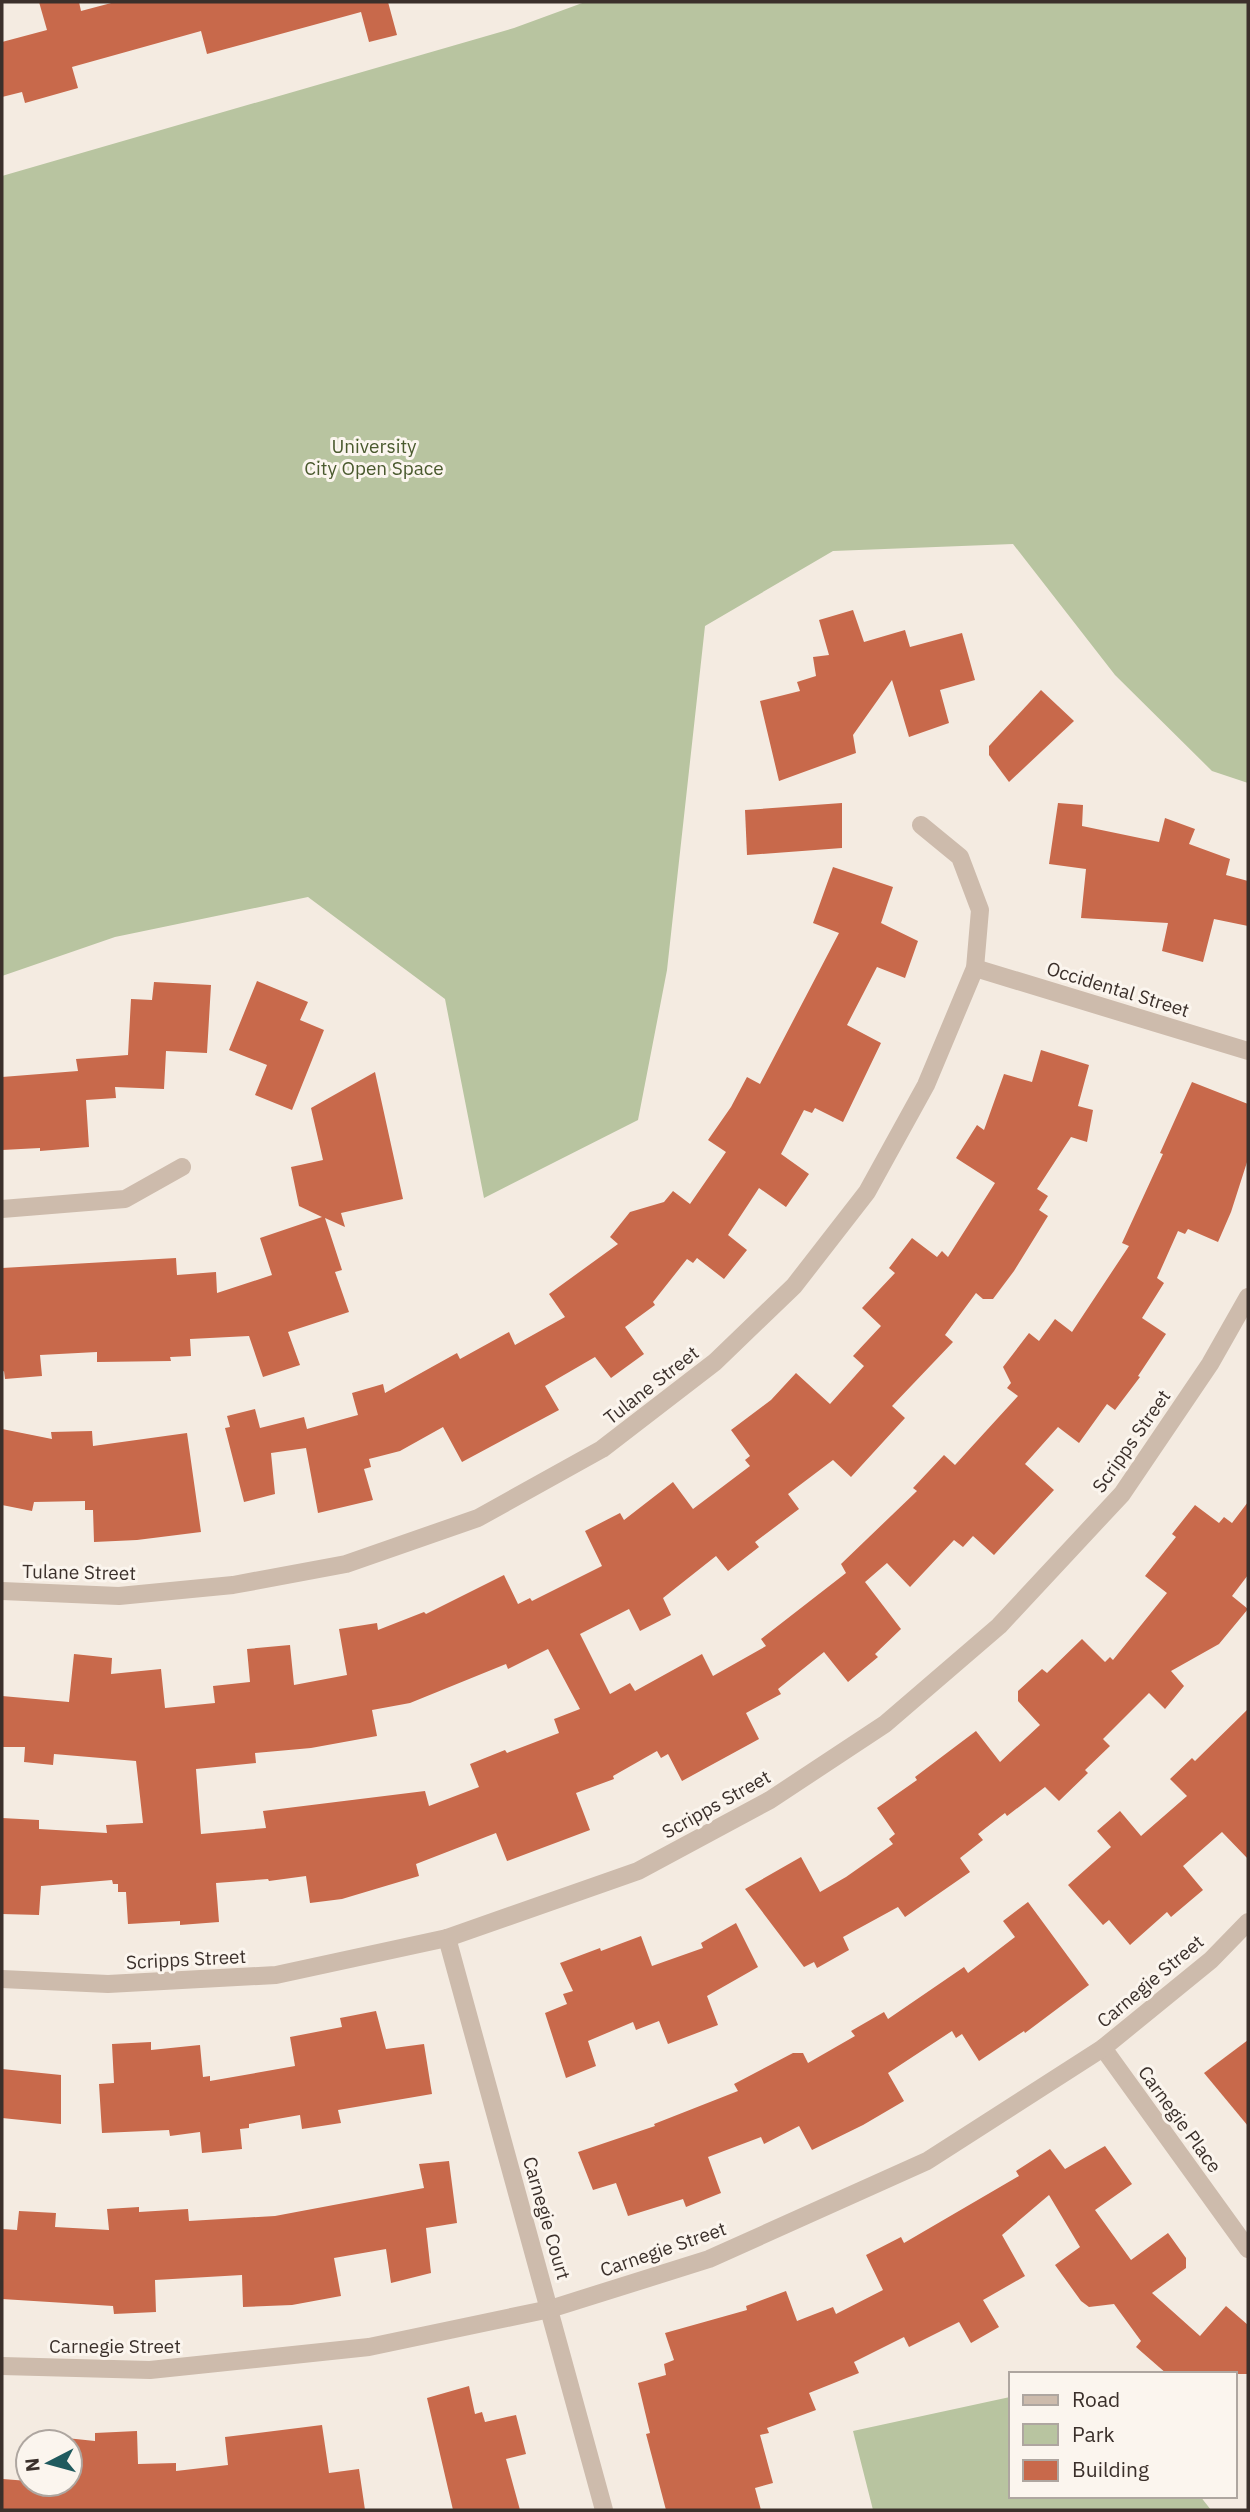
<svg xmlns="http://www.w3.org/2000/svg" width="1250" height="2512" viewBox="0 0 1250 2512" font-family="'IBM Plex Sans',sans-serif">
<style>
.green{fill:#b8c4a0}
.building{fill:#c8694b;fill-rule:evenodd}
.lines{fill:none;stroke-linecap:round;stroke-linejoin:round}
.street{stroke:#cdbbac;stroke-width:18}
.labels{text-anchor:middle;stroke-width:6;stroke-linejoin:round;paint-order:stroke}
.park-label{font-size:19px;fill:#4a5a2e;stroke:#fbf5ee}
.street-label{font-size:19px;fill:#3b302b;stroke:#fbf5ee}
</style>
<rect width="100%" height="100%" fill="#f4ebe1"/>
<!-- green -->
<g class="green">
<path d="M 585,2 L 1248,2 L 1248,783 L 1212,771 L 1115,675 L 1013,544 L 833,551 L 705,626 L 667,970 L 638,1120 L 484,1198 L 445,999 L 308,897 L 115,937 L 2,976 L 2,176 L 514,28 Z"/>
<path d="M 1010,2397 L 1010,2496 L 1200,2496 L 1211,2510 L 873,2510 L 853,2431 Z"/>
</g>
<!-- building -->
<g class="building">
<path d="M 39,2 L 79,2 L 81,11 L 115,2 L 388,2 L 397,35 L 369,42 L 361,12 L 207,54 L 201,31 L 72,67 L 78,88 L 25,103 L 22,92 L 2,97 L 2,42 L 47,30 Z"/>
<path d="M 853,610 L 864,642 L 905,630 L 910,647 L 962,633 L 975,680 L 940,690 L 949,723 L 909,737 L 892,680 L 853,735 L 856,753 L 779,781 L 760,701 L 800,691 L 797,682 L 816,676 L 813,657 L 829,655 L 819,620 Z"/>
<path d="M 1041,690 L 1074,721 L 1009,782 L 989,755 L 989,746 Z"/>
<path d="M 842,803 L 842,848 L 747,855 L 745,810 Z"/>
<path d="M 1058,803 L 1083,805 L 1082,826 L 1159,842 L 1165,818 L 1195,829 L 1189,844 L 1230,859 L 1226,875 L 1248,881 L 1248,926 L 1214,919 L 1203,962 L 1162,951 L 1168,923 L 1081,918 L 1086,869 L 1049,864 Z"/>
<path d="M 833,867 L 893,887 L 881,923 L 918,941 L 905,978 L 877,967 L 847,1025 L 881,1043 L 843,1122 L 815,1108 L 812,1113 L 804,1110 L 781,1154 L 809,1174 L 786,1207 L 759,1188 L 728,1235 L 747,1250 L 724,1279 L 697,1258 L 693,1263 L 687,1259 L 653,1302 L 655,1305 L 625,1327 L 644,1354 L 611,1378 L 595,1357 L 545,1386 L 559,1410 L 462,1462 L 443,1427 L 400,1451 L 369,1459 L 371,1467 L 364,1469 L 373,1500 L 318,1513 L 306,1448 L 271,1453 L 275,1494 L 244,1502 L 225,1428 L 230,1427 L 227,1416 L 255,1409 L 260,1428 L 304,1417 L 307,1429 L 358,1415 L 352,1393 L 383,1384 L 385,1393 L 457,1353 L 460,1359 L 509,1332 L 515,1345 L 565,1317 L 549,1294 L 618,1244 L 610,1237 L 630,1212 L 664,1202 L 673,1191 L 690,1204 L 726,1152 L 708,1140 L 731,1107 L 747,1077 L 760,1084 L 839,933 L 813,923 Z"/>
<path d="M 257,981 L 308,1002 L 300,1020 L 324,1030 L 292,1110 L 255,1095 L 267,1065 L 229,1050 Z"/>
<path d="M 154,982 L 211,985 L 207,1053 L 166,1051 L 164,1089 L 115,1087 L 116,1098 L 86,1100 L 89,1147 L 40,1151 L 40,1148 L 2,1150 L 2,1077 L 78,1071 L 76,1059 L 128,1055 L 131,999 L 152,1000 Z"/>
<path d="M 1041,1050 L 1089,1065 L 1078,1106 L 1093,1110 L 1087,1142 L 1071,1137 L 1037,1189 L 1048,1196 L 1039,1210 L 1048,1216 L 1014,1271 L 993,1299 L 983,1299 L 976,1293 L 945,1335 L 953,1342 L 892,1406 L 905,1418 L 851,1477 L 833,1460 L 788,1494 L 799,1509 L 755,1542 L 759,1547 L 728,1571 L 716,1556 L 663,1598 L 671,1615 L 640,1631 L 629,1609 L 580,1634 L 610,1694 L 630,1683 L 635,1691 L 702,1654 L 713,1676 L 766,1646 L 761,1639 L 846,1573 L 841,1564 L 917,1491 L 913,1488 L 944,1455 L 955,1465 L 1018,1396 L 1007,1388 L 1011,1383 L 1003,1367 L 1029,1333 L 1039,1341 L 1055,1319 L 1072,1332 L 1129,1246 L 1122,1243 L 1163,1154 L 1160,1153 L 1192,1082 L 1248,1104 L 1248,1159 L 1231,1212 L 1218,1242 L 1188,1229 L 1185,1234 L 1178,1231 L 1157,1278 L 1164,1283 L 1142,1318 L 1166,1334 L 1138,1376 L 1140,1377 L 1115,1410 L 1107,1404 L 1079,1443 L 1058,1427 L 1025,1464 L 1054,1490 L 994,1555 L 973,1536 L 963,1547 L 954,1540 L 910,1587 L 887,1563 L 865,1582 L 901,1629 L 875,1654 L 878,1657 L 848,1682 L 824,1652 L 778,1689 L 781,1694 L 746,1713 L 759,1739 L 682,1781 L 668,1754 L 661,1758 L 657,1751 L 613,1776 L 614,1779 L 576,1793 L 590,1830 L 507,1861 L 496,1833 L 416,1864 L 419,1876 L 342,1899 L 310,1903 L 306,1876 L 269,1881 L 268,1879 L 216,1883 L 219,1922 L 180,1925 L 180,1921 L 128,1924 L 126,1892 L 118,1892 L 118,1884 L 113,1884 L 112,1880 L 41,1886 L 39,1915 L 2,1914 L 2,1818 L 39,1820 L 39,1829 L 107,1833 L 106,1825 L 143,1823 L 136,1761 L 54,1754 L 53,1765 L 24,1762 L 25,1747 L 2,1747 L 2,1696 L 69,1702 L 74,1654 L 112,1658 L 111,1674 L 161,1669 L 165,1708 L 215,1703 L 213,1686 L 250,1682 L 247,1649 L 290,1645 L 294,1685 L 347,1675 L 339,1629 L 377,1623 L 378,1630 L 424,1612 L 426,1614 L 504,1575 L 518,1604 L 530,1598 L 532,1601 L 602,1566 L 585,1531 L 620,1513 L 624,1520 L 673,1482 L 693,1509 L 750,1466 L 745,1460 L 750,1456 L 731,1430 L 771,1400 L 796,1373 L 830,1404 L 864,1366 L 853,1356 L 881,1326 L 862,1308 L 895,1273 L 889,1268 L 912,1238 L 937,1257 L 942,1251 L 948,1257 L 995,1183 L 956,1158 L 977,1125 L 984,1130 L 1004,1074 L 1032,1082 ZM 548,1649 L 580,1709 L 554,1719 L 559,1733 L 507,1753 L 505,1750 L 470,1764 L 479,1787 L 429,1806 L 425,1791 L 263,1811 L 266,1828 L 201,1834 L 196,1769 L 256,1763 L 255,1753 L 311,1748 L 377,1736 L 372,1710 L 410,1703 L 506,1664 L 508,1669 Z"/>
<path d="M 375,1072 L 403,1199 L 341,1213 L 345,1227 L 325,1218 L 342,1270 L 335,1272 L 349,1312 L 288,1332 L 300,1365 L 263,1377 L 249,1336 L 190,1339 L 191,1356 L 170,1357 L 171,1361 L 97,1362 L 97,1352 L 40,1355 L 42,1376 L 5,1379 L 4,1371 L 2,1372 L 2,1268 L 176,1258 L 177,1275 L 216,1272 L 217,1293 L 272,1275 L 260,1238 L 322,1217 L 299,1206 L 291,1167 L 323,1160 L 311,1108 Z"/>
<path d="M 2,1429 L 52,1439 L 51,1432 L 92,1431 L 93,1446 L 187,1433 L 201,1532 L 137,1540 L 94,1542 L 93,1510 L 85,1510 L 85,1501 L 34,1502 L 32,1511 L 2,1505 Z"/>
<path d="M 1248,1502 L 1248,1575 L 1232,1596 L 1248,1609 L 1219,1644 L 1171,1671 L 1184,1686 L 1165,1709 L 1149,1693 L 1103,1739 L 1110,1746 L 1085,1770 L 1088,1773 L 1059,1801 L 1045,1787 L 1007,1816 L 1005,1813 L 978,1834 L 983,1840 L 960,1858 L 970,1872 L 905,1917 L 898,1907 L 843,1937 L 849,1950 L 817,1968 L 814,1962 L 804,1967 L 745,1889 L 801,1857 L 820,1892 L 846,1877 L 893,1844 L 889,1839 L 895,1834 L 877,1808 L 917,1780 L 915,1777 L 976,1731 L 1000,1762 L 1040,1725 L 1018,1701 L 1018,1691 L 1042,1669 L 1047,1673 L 1082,1639 L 1105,1662 L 1110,1657 L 1113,1660 L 1167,1593 L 1145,1576 L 1176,1537 L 1172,1534 L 1195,1505 L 1219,1523 L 1224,1517 L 1232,1523 Z"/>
<path d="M 1248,1709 L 1248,1859 L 1222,1832 L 1183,1866 L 1203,1890 L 1171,1917 L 1167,1912 L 1130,1945 L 1109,1920 L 1103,1925 L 1068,1885 L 1111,1847 L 1097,1831 L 1120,1811 L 1141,1836 L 1187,1796 L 1170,1779 L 1192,1758 L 1195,1761 Z"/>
<path d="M 1028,1902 L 1089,1985 L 1025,2033 L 1024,2031 L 979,2061 L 962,2034 L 956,2038 L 952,2031 L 888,2073 L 904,2101 L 863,2125 L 812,2150 L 799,2126 L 764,2144 L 761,2137 L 708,2157 L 721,2193 L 686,2207 L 683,2199 L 628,2216 L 616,2183 L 593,2190 L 578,2152 L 655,2126 L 654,2124 L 738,2091 L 734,2084 L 793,2053 L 803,2053 L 808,2063 L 855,2036 L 851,2031 L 884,2012 L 888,2019 L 964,1967 L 968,1973 L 1015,1937 L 1003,1921 Z"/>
<path d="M 736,1923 L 758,1967 L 707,1996 L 718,2025 L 668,2044 L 659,2021 L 636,2030 L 633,2022 L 588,2041 L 596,2066 L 566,2078 L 545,2013 L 567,2004 L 563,1994 L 573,1991 L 560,1963 L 600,1948 L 601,1951 L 641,1936 L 652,1966 L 703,1948 L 701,1943 Z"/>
<path d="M 376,2011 L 386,2049 L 424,2044 L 432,2094 L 338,2110 L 341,2123 L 302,2129 L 300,2115 L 249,2124 L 249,2128 L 240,2129 L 242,2149 L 202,2153 L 200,2132 L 170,2136 L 169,2130 L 102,2133 L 99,2084 L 114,2083 L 112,2044 L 151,2042 L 151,2050 L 200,2045 L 203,2077 L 210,2076 L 210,2081 L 295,2066 L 290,2037 L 342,2027 L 340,2018 Z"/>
<path d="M 1248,2040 L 1248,2126 L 1204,2073 Z"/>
<path d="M 2,2069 L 61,2075 L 61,2124 L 2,2118 Z"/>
<path d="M 1105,2146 L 1132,2184 L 1095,2210 L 1131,2260 L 1168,2233 L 1186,2258 L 1186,2268 L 1152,2293 L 1200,2336 L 1226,2306 L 1248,2325 L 1248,2374 L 1167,2374 L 1136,2347 L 1141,2341 L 1114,2304 L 1089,2307 L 1081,2301 L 1055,2265 L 1080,2247 L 1049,2195 L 1002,2235 L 1025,2276 L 983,2300 L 999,2327 L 971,2343 L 959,2322 L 909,2347 L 904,2337 L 854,2362 L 859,2373 L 809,2393 L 816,2410 L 767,2428 L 769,2433 L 760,2435 L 773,2483 L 755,2488 L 761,2510 L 666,2510 L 646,2434 L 650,2433 L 638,2383 L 666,2375 L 664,2364 L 674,2360 L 665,2333 L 747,2310 L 746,2306 L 786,2291 L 797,2321 L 833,2307 L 836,2314 L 883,2290 L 866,2255 L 901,2237 L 904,2243 L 1019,2176 L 1016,2171 L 1050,2149 L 1065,2169 Z"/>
<path d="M 449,2161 L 457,2223 L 426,2228 L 431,2273 L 391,2283 L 386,2249 L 334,2258 L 341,2296 L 292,2305 L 243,2307 L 242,2275 L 155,2280 L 156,2312 L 114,2314 L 113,2306 L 2,2299 L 2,2229 L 17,2230 L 19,2211 L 56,2213 L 55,2227 L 109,2230 L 107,2209 L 139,2207 L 139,2212 L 188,2209 L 189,2221 L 275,2216 L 424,2188 L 419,2164 Z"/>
<path d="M 469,2386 L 475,2414 L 482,2412 L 485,2422 L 516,2415 L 526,2454 L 506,2459 L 520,2510 L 453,2510 L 427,2398 Z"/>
<path d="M 322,2425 L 329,2473 L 359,2469 L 365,2510 L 2,2510 L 3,2479 L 28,2481 L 28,2484 L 70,2484 L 70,2442 L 46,2442 L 47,2436 L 95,2441 L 95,2433 L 137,2431 L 138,2464 L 176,2463 L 176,2471 L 228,2465 L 225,2437 Z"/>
</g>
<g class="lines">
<!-- street -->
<g class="street">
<path d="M 975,968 L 1248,1051"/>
<path d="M 2,1209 L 125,1199 L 182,1167"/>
<path d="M 2,1591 L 119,1596 L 233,1585 L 346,1564 L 478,1518 L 602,1449 L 715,1362 L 794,1286 L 867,1192 L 926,1085 L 975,968 L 980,910 L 960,857 L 921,825"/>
<path d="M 447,1938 L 604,2510"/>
<path d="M 2,1979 L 108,1984 L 276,1975 L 447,1938 L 638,1871 L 770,1800 L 885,1724 L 999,1626 L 1122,1494 L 1210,1364 L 1248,1297"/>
<path d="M 1103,2048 L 1248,2249"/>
<path d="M 2,2366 L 150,2370 L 369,2347 L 550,2309 L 709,2259 L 927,2161 L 1103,2048 L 1211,1960 L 1248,1922"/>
</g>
</g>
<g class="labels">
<!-- park labels -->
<g class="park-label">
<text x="374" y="453">University<tspan x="374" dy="22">City Open Space</tspan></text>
</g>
<!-- street labels -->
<g class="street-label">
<text transform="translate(1118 989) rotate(17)" y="7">Occidental Street</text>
<text transform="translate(651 1385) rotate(-38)" y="7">Tulane Street</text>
<text transform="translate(1131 1441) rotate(-55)" y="7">Scripps Street</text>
<text transform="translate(79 1572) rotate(1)" y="7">Tulane Street</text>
<text transform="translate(716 1804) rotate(-29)" y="7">Scripps Street</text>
<text transform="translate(186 1959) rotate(-3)" y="7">Scripps Street</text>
<text transform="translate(1150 1981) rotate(-40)" y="7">Carnegie Street</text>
<text transform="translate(1180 2119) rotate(54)" y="7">Carnegie Place</text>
<text transform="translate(547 2218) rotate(74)" y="7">Carnegie Court</text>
<text transform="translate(663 2249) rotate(-19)" y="7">Carnegie Street</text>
<text x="115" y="2353">Carnegie Street</text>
</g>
</g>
<!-- border -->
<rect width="1250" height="2512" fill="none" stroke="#3b302b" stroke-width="7"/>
<!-- legend -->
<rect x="1009" y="2372" width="228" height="126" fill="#fbf5ee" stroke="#aea6a0" stroke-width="2"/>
<rect x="1023" y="2395" width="35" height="10" fill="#cdbbac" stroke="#aea6a0" stroke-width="2"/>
<text x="1072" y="2407" font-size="21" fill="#3b302b">Road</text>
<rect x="1023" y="2424" width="35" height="21" fill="#b8c4a0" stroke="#aea6a0" stroke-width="2"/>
<text x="1072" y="2442" font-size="21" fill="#3b302b">Park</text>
<rect x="1023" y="2460" width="35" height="21" fill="#c8694b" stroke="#aea6a0" stroke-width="2"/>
<text x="1072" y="2477" font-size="21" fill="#3b302b">Building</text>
<!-- north arrow -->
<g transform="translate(49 2463) rotate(264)"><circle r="33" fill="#fbf5ee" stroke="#aea6a0" stroke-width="2"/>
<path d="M0-5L12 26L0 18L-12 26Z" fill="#1f5a5e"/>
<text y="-10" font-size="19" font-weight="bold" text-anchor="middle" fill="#3b302b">N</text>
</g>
</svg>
